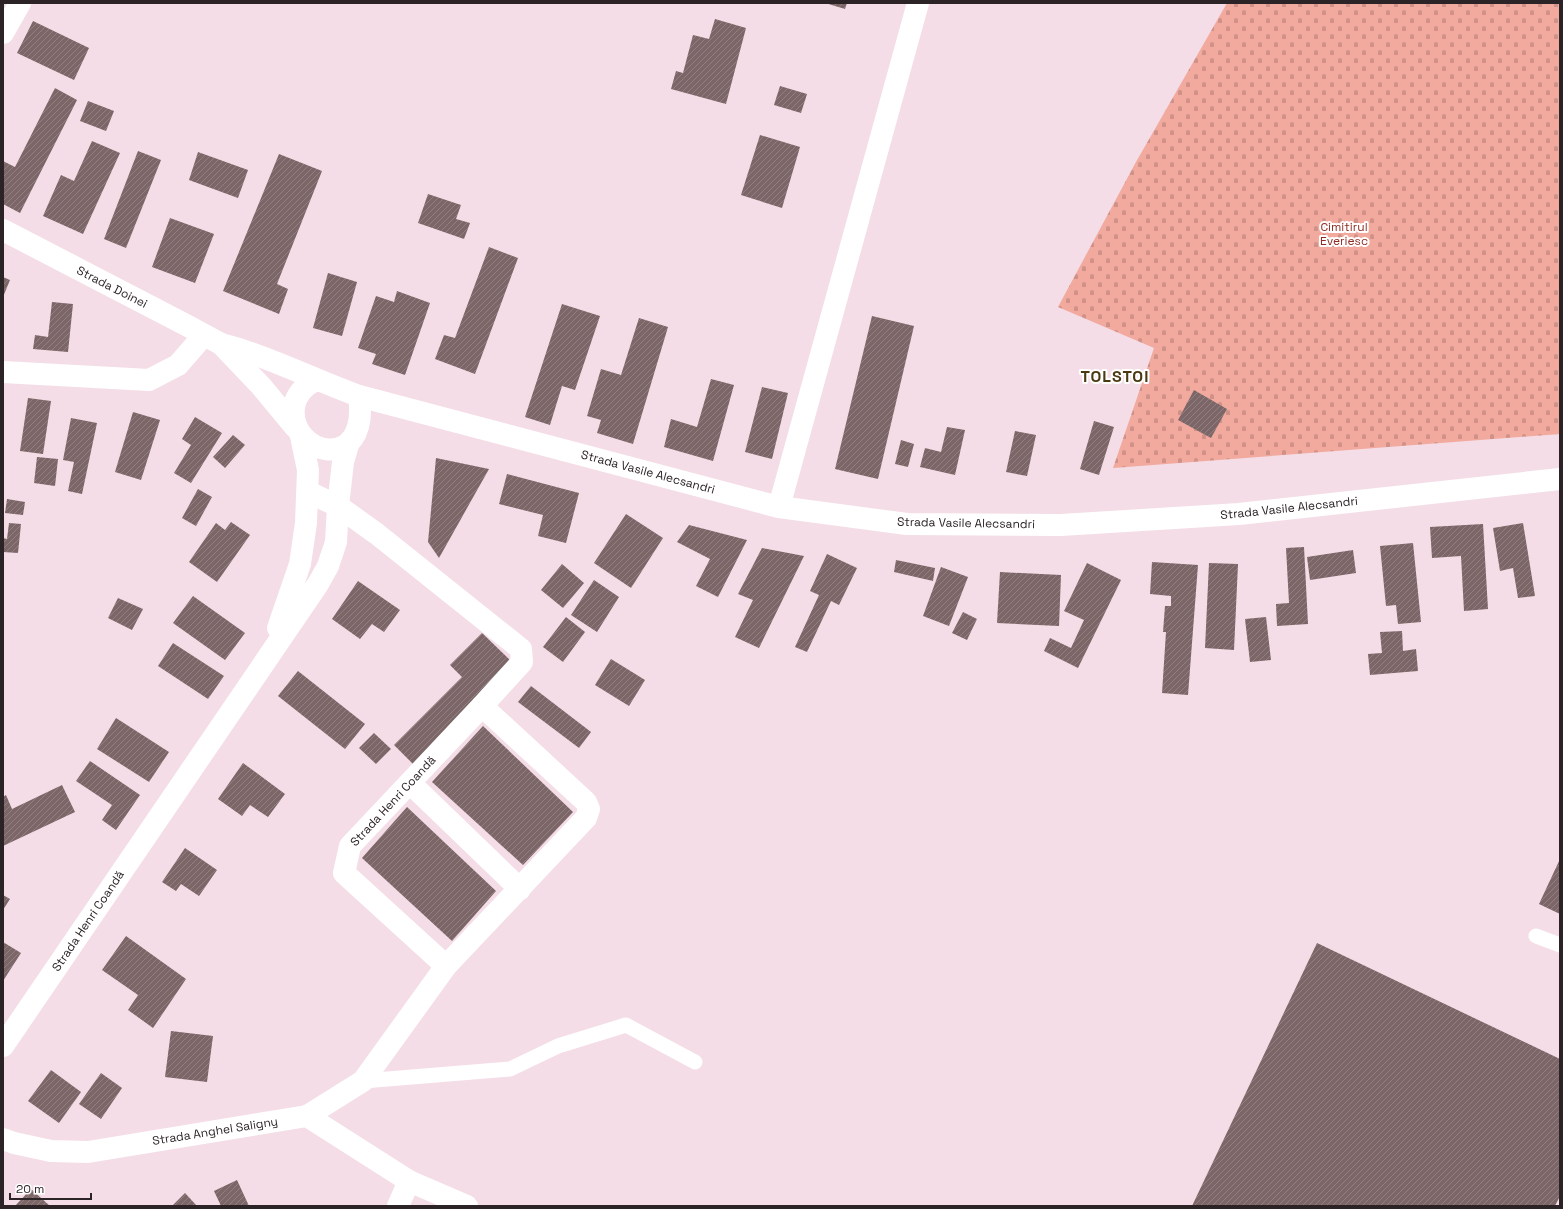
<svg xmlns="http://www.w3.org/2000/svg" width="1563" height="1209" viewBox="0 0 1563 1209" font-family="'Space Grotesk',sans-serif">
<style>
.cemetery{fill:url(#cemetery-stones)}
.building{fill:url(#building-hatch)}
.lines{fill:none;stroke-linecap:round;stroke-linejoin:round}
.service{stroke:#fff;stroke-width:15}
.minor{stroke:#fff;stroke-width:22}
.tertiary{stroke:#fff;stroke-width:22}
.labels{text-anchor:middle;stroke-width:4;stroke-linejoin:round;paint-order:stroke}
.park-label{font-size:12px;fill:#912920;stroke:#fff}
.street-label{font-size:12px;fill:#2b2326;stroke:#fff}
.district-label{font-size:16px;font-weight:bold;letter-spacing:1px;fill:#4a3911;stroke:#fff}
</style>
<defs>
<pattern id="cemetery-stones" width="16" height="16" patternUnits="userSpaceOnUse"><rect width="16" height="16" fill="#f2a99e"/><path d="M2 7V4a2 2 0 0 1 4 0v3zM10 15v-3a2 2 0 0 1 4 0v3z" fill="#d09188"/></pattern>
<pattern id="building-hatch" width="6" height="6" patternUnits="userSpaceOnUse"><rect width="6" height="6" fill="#7c6668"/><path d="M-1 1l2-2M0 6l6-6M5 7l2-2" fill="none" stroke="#908082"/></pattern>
</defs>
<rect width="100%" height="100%" fill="#f4dde6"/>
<!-- cemetery -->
<path class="cemetery" d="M 1227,3 L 1560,3 L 1560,434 L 1113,468 L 1154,348 L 1058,307 L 1136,162 Z"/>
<!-- building -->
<g class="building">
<path d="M 825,3 L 847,3 L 845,9 Z"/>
<path d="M 715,19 L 746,28 L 726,104 L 671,89 L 676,71 L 683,73 L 693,35 L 709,39 Z"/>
<path d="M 33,21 L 89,48 L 74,80 L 17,53 Z"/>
<path d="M 780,86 L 807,94 L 801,113 L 774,105 Z"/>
<path d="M 55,88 L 77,100 L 20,213 L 3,204 L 3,161 L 15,167 Z"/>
<path d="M 88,101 L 114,111 L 106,131 L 80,121 Z"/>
<path d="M 760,135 L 800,147 L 782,208 L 741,195 Z"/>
<path d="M 92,141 L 120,153 L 83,234 L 43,216 L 61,175 L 74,181 Z"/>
<path d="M 138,151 L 161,160 L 126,248 L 104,239 Z"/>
<path d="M 198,152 L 248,170 L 238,198 L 189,180 Z"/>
<path d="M 279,154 L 322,171 L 277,284 L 288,289 L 279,314 L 223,291 Z"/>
<path d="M 428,194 L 461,205 L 456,219 L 470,223 L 464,239 L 418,223 Z"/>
<path d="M 170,218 L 214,234 L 195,283 L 152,267 Z"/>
<path d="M 489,247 L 518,258 L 475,374 L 435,359 L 444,335 L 455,338 Z"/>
<path d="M 328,273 L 357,282 L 342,336 L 313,328 Z"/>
<path d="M 3,277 L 10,280 L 3,297 Z"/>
<path d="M 397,291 L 430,303 L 405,375 L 372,364 L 376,354 L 358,348 L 376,296 L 394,302 Z"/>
<path d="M 52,302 L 73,304 L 68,352 L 33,349 L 35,335 L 48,337 Z"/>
<path d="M 562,304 L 600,316 L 575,390 L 562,386 L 550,425 L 525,417 Z"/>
<path d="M 872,316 L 914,326 L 878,479 L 835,469 Z"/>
<path d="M 639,318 L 668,327 L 633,444 L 597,433 L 601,420 L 587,416 L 601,369 L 621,375 Z"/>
<path d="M 711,379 L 734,385 L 713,461 L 664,447 L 671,419 L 697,427 Z"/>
<path d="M 762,387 L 788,393 L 772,459 L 745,452 Z"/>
<path d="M 1194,390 L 1227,409 L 1211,438 L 1178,420 Z"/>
<path d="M 28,398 L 51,401 L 43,454 L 20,451 Z"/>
<path d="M 133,412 L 160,420 L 141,480 L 115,472 Z"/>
<path d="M 195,417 L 222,433 L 191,483 L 174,473 L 191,445 L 182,439 Z"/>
<path d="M 71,418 L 97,423 L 82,494 L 68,491 L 74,462 L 63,460 Z"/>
<path d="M 1094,421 L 1114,427 L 1099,475 L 1080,469 Z"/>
<path d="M 947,427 L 965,430 L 955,475 L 920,467 L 925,448 L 941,452 Z"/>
<path d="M 1015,431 L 1036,435 L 1027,476 L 1006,472 Z"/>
<path d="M 233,435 L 245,445 L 225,468 L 213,457 Z"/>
<path d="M 901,440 L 914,444 L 908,467 L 895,464 Z"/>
<path d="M 37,457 L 58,459 L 55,486 L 34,483 Z"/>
<path d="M 436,458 L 489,469 L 439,558 L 428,542 Z"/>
<path d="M 507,474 L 579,493 L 566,543 L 538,536 L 543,515 L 499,504 Z"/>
<path d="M 198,489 L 212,497 L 196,526 L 182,518 Z"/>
<path d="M 7,499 L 25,502 L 23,515 L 5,513 Z"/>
<path d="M 626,514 L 663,538 L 631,588 L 594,563 Z"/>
<path d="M 231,522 L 250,535 L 217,582 L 189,562 L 216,523 L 225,530 Z"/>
<path d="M 9,523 L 21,524 L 18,553 L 3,552 L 3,538 L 7,539 Z"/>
<path d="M 1523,523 L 1535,596 L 1518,598 L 1513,568 L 1500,571 L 1493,528 Z"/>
<path d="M 1483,524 L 1488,609 L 1464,611 L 1461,556 L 1432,558 L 1430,527 Z"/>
<path d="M 689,525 L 747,540 L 718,597 L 696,586 L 710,559 L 677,542 Z"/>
<path d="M 1413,543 L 1421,622 L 1398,624 L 1396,605 L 1386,606 L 1380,546 Z"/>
<path d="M 1304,547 L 1308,624 L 1277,626 L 1276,604 L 1289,603 L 1286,548 Z"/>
<path d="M 762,548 L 804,556 L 759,648 L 735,637 L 753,600 L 738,594 Z"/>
<path d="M 1353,550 L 1356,573 L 1310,580 L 1307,557 Z"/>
<path d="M 827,554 L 857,568 L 839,605 L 831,601 L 807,652 L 795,647 L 819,595 L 810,591 Z"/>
<path d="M 896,560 L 935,568 L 933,581 L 894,572 Z"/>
<path d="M 1152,562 L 1198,565 L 1188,695 L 1162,693 L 1166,632 L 1163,632 L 1165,606 L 1171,606 L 1171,596 L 1150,594 Z"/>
<path d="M 1087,563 L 1121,580 L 1078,668 L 1044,651 L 1050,638 L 1071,648 L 1084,620 L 1064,611 Z"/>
<path d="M 1209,563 L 1238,564 L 1234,650 L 1205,648 Z"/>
<path d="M 562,564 L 584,583 L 563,608 L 541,590 Z"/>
<path d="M 941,567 L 968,577 L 949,626 L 923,616 Z"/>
<path d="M 1000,572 L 1061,575 L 1059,626 L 997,623 Z"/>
<path d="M 594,580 L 619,597 L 597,632 L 571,615 Z"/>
<path d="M 358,581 L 400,610 L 384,632 L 372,624 L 360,639 L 332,619 Z"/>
<path d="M 193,596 L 245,633 L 225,660 L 173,623 Z"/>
<path d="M 118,598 L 143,609 L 132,630 L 108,618 Z"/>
<path d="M 963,612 L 977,619 L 967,640 L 952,633 Z"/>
<path d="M 566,617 L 585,632 L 563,662 L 543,647 Z"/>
<path d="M 1266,617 L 1271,660 L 1250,662 L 1245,619 Z"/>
<path d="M 1402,631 L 1403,651 L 1416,649 L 1418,671 L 1370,675 L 1368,654 L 1382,653 L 1380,632 Z"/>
<path d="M 482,633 L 513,663 L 413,764 L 394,745 L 462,677 L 450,665 Z"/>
<path d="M 173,643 L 224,676 L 208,699 L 158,666 Z"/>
<path d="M 611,659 L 645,680 L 629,706 L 595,685 Z"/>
<path d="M 298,671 L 365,724 L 345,749 L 278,696 Z"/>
<path d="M 531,686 L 591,732 L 579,748 L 518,702 Z"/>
<path d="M 116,718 L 169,752 L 149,782 L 97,749 Z"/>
<path d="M 483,726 L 573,812 L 523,865 L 432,782 Z"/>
<path d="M 374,733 L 391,749 L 376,764 L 359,748 Z"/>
<path d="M 90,761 L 140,795 L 116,830 L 102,820 L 112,805 L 76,781 Z"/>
<path d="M 243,763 L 285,794 L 268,817 L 250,805 L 242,816 L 218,799 Z"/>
<path d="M 62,785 L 75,812 L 3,846 L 3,797 L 6,795 L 12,809 Z"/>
<path d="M 407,807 L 496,891 L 452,941 L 362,858 Z"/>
<path d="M 185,848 L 217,870 L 199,896 L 181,884 L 176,891 L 162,882 Z"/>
<path d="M 1560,859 L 1560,914 L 1539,904 Z"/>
<path d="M 3,895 L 10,899 L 3,910 Z"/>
<path d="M 126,936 L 186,979 L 153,1028 L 128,1010 L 138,995 L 102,970 Z"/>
<path d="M 3,942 L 21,953 L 3,981 Z"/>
<path d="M 1317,943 L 1560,1059 L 1560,1196 L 1555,1206 L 1192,1206 Z"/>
<path d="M 171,1031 L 213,1036 L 207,1082 L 165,1077 Z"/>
<path d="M 51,1070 L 81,1092 L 59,1123 L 28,1101 Z"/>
<path d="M 101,1073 L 122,1088 L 101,1119 L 79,1104 Z"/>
<path d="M 237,1180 L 249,1206 L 221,1206 L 214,1191 Z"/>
<path d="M 31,1189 L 50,1206 L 15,1206 Z"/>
<path d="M 185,1193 L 197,1206 L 172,1206 Z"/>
</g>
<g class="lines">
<!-- service -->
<g class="service">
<path d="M 1536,936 L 1560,945"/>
<path d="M 363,1081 L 510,1069 L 558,1046 L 626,1025 L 695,1062"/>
</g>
<!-- minor -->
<g class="minor">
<path d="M 3,33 L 20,3"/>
<path d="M 3,372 L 149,380 L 178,365 L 204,335"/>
<path d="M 359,396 L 779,507 L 907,524 L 1061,525 L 1239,514 L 1560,479"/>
<path d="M 308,492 L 338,506 L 377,534 L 521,649 L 522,662 L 482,706 L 350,846 L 344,873 L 446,966"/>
<path d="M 779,507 L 918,3"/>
<path d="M 410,783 L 520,889"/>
<path d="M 307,1116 L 363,1081 L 446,966 L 586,818 L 589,809 L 586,802 L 482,706"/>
<path d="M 3,1139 L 14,1143 L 51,1151 L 88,1152 L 307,1116 L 409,1181 L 467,1206"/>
<path d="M 398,1206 L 409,1181"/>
</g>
<!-- tertiary -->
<g class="tertiary">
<path d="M 3,230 L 188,326 L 221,344 L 261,386 L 295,427"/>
<path d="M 221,344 C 268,356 312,379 359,396 C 370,476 288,455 294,407 C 296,394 304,386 316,380"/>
<path d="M 278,628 L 300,564 L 306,523 L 308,470 L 301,436"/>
<path d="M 3,1046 L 318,584 L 328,566 L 336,542 L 338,506 L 343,462 L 348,445"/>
</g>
</g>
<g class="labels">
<!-- park labels -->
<g class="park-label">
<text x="1344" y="231">Cimitirul<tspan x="1344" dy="14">Everiesc</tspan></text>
</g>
<!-- street labels -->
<g class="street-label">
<text transform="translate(112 287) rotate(27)" y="4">Strada Doinei</text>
<text transform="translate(648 472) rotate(15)" y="4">Strada Vasile Alecsandri</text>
<text transform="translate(1289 508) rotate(-6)" y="4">Strada Vasile Alecsandri</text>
<text transform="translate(966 523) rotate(1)" y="4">Strada Vasile Alecsandri</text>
<text transform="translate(393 801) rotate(-47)" y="4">Strada Henri Coandă</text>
<text transform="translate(88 921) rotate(-56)" y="4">Strada Henri Coandă</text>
<text transform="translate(215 1131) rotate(-9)" y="4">Strada Anghel Saligny</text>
</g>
<!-- district labels -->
<g class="district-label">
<text x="1115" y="382">TOLSTOI</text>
</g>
</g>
<!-- border -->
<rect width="1563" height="1209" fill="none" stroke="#2b2326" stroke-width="8"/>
<!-- scale -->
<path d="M10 1193v6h81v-6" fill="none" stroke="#2b2326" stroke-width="2"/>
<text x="16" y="1193" font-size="12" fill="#2b2326" stroke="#ffffff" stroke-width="3" paint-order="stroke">20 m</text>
</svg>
